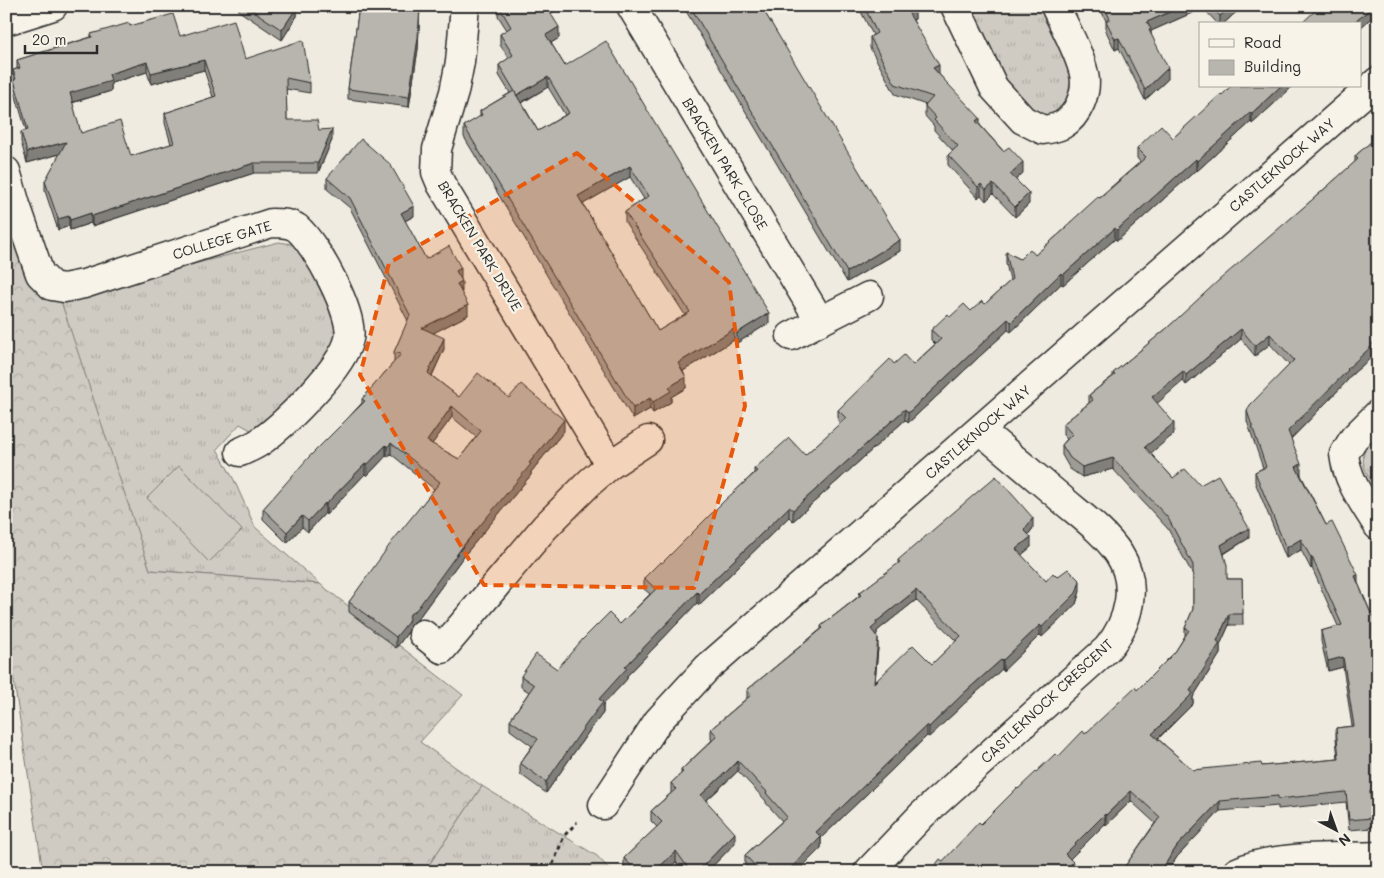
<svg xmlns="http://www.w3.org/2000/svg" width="1384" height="878" viewBox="0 0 1384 878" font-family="Mali,sans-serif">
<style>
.grass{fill:url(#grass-tufts);stroke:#7d7b76}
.forest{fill:url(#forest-crowns);stroke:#7d7b76}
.garden{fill:#cfcbc2;stroke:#7d7b76}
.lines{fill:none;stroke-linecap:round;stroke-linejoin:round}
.street-casing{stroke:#2b2b2b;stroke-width:31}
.path{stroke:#2b2b2b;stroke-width:3;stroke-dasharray:4 4;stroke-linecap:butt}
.street{stroke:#f7f3e8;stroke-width:28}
.wall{fill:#9e9c96;stroke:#2b2b2b;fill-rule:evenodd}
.shaded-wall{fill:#817f7a;stroke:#2b2b2b}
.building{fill:#b8b5ae;stroke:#2b2b2b;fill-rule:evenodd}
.marked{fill:#e8590c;fill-opacity:0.2;stroke:#e8590c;stroke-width:4;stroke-dasharray:10 6;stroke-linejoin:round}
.labels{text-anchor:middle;stroke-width:4.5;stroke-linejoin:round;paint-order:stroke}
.street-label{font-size:14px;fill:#2b2b2b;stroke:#f7f3e8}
</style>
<defs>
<pattern id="grass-tufts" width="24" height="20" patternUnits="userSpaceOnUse" patternTransform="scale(1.25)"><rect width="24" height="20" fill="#cfcbc2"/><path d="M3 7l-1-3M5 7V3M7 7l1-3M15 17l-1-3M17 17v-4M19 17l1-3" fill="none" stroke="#b2aea7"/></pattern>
<pattern id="forest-crowns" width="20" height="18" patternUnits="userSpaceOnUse" patternTransform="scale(1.25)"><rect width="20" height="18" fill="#cfcbc2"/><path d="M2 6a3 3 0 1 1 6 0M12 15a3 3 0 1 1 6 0" fill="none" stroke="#b2aea7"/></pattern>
</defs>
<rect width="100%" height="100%" fill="#efebe0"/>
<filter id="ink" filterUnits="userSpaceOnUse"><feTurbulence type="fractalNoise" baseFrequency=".02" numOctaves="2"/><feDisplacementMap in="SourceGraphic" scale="10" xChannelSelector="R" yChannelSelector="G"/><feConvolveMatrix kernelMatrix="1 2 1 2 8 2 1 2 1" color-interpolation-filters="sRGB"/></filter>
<g filter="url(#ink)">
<!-- grass -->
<g class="grass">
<path d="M 966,6 L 1044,6 C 1056,32 1076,66 1070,96 C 1069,102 1064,107 1061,113 L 1042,116 L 1031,111 L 1009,92 Z"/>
<path d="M 279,242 L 298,245 L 311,264 L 338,321 L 337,342 L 324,367 L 256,433 L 240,424 L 217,449 L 234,480 L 255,527 L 320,584 L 150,570 L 51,299 L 80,298 L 174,269 Z"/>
<path d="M 1378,432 L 1378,492 C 1362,469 1355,454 1378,432 Z"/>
<path d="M 482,786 L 597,856 L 612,872 L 424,872 Z"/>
</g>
<!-- forest -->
<path class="forest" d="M 6,191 L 50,268 L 150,570 L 320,584 L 463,695 L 420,742 L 482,786 L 424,872 L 43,872 L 6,629 Z"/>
<!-- garden -->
<path class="garden" d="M 179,466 L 242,530 L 209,562 L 147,498 Z"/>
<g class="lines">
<!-- street casing -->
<g class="street-casing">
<g id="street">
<path d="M 465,6 L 460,62 L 454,92 L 437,149 L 436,172 L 441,184 L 610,465"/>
<path d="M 631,6 L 820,321"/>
<path d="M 955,6 L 994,88 L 1023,120 L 1043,130 C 1050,129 1056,128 1062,125 C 1078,116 1088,92 1084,74 C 1080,54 1064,25 1055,6"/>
<path d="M 6,21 L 53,6"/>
<path d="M 6,171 L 16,205 L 40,274 L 52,286 L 64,288 L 84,284 L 271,223 C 280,223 290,223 297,228 C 316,244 355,315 349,339 C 343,367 287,422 264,439 C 257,445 249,448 240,452"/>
<path d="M 791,336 L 869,296"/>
<path d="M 1378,414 L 1354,438 L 1344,454 C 1347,481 1364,503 1378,526"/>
<path d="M 423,634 L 442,649 L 545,527 L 590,482 L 610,465 L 648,440"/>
<path d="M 603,805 L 658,721 L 707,668 L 1378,81"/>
<path d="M 868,872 L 922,815 L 1107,649 C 1129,623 1139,585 1119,554 C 1103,530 1077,513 1056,494 C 1031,473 1006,452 980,430"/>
<path d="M 1237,872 C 1275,854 1335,858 1378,856"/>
</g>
</g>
<!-- path -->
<path class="path" d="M 550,872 L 564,836 L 577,822"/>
<!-- street -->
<use href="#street" class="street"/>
</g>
<!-- wall -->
<g class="wall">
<path d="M 239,6 L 297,6 L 297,16 L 282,40 L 239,11 Z"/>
<path d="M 359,6 L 420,6 L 418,49 L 409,107 L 348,99 L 348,89 Z"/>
<path d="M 498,6 L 558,6 L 558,9 L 550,14 L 559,38 L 551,43 L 565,66 L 769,323 L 737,343 L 734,340 L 683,371 L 686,388 L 671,397 L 671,402 L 653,413 L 650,409 L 633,419 L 464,137 L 464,126 L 480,117 L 480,111 L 510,93 L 499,75 L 499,65 L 509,58 L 500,45 L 500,34 L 507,30 L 498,16 ZM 548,87 L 565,115 L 538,131 L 522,103 ZM 630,177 L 644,199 L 625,212 L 625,222 L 685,315 L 658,331 L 583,204 Z"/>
<path d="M 683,6 L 761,6 L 900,251 L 847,282 Z"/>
<path d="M 858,6 L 914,6 L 915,19 L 913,20 L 939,74 L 980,125 L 1023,173 L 1015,180 L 1029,204 L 1015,217 L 993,194 L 986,201 L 981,195 L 978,198 L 948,165 L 948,155 L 953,151 L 934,130 L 934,126 L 925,116 L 925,106 L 926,105 L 895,94 L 870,48 L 870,37 L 873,35 Z"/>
<path d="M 1099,6 L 1243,6 L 1223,24 L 1218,24 L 1203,8 L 1151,31 L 1151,34 L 1168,79 L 1145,100 L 1119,48 L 1115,50 L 1106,31 L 1106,21 Z"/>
<path d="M 1311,6 L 1378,6 L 1378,12 L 1360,28 L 1360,24 L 1314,12 L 1311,8 Z"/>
<path d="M 130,26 L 180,36 L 310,83 L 310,93 L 286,89 L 287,120 L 319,130 L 332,140 L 318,173 L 254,173 L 92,226 L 91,223 L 70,230 L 69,226 L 58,230 L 45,191 L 45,181 L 60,154 L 27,163 L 21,142 L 21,132 L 26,130 L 14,90 L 13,70 L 17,69 L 17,60 L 91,37 L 91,34 ZM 204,70 L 213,97 L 165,113 L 165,123 L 171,144 L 131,156 L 81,133 L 72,103 L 111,91 L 111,83 L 147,72 L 151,84 Z"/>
<path d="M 1293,86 L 1252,124 L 1251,122 L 1197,171 L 1196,170 L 1117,241 L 1115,239 L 1063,285 L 1061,284 L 1011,332 L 1008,330 L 908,423 L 905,420 L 793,521 L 789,517 L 699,605 L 697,603 L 627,676 L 627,679 L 603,705 L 603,713 L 587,734 L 546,793 L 520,774 L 520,763 L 532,746 L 510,730 L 510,720 L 529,692 L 521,687 L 521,676 L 557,669 L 620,624 L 650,594 L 644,589 L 644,578 L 662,563 L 754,473 L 754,469 L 805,455 L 841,423 L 838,421 L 838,410 L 894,364 L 913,365 L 935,344 L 931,340 L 931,330 L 950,317 L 971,311 L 985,304 L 1010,281 L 1006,263 L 1006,252 L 1020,259 L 1035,255 L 1065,229 L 1065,227 L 1140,162 L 1137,158 L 1137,148 L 1173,138 L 1222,95 Z"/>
<path d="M 1371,142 L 1373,356 L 1348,378 L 1348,380 L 1291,439 L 1301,475 L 1326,525 L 1358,583 L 1378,629 L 1378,801 L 1371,802 L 1372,828 L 1349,830 L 1346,802 L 1278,809 L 1278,806 L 1220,811 L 1177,857 L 1167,872 L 1121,872 L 1155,823 L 1131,801 L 1106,825 L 1105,824 L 1070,859 L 1073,872 L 943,861 L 981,824 L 1018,789 L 1058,757 L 1137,690 L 1175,652 L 1185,636 L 1185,628 L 1193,609 L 1193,575 L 1168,529 L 1113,469 L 1082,477 L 1070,469 L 1062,455 L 1062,445 L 1067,439 L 1063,435 L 1063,424 L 1089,403 L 1089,395 L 1113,376 L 1113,373 L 1166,329 L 1320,193 L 1355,162 L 1355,156 ZM 1241,339 L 1255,356 L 1270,344 L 1289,365 L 1247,411 L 1247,421 L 1263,468 L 1255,472 L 1255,482 L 1286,558 L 1301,550 L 1311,569 L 1312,568 L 1338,626 L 1321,631 L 1321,641 L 1328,671 L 1343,667 L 1352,726 L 1336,728 L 1336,738 L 1338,759 L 1262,766 L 1193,770 L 1158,739 L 1193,704 L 1193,697 L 1220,654 L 1220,645 L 1229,625 L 1243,625 L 1242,579 L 1227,579 L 1224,554 L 1249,538 L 1200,485 L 1173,478 L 1150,453 L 1174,434 L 1157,403 L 1183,381 L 1186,385 Z"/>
<path d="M 327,178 L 414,216 L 405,221 L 426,259 L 461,279 L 461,292 L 468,315 L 433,333 L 444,349 L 432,376 L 459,397 L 509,398 L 564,431 L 531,472 L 531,475 L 463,557 L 417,620 L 410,625 L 408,632 L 396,648 L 349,612 L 349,602 L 434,489 L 391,454 L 387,457 L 386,456 L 367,476 L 365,474 L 326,515 L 325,513 L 308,532 L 302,527 L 287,543 L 263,519 L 263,509 L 362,403 L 362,399 L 394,362 L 394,352 L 408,321 L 350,208 L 327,189 ZM 452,417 L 476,437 L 459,459 L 432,444 Z"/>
<path d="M 1033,528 L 1028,535 L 1031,547 L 1021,555 L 1046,581 L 1057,577 L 1080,591 L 1076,604 L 1042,637 L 1040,635 L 1003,671 L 1002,669 L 965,703 L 929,737 L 927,736 L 821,838 L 821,848 L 797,872 L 751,872 L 745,865 L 745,855 L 782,821 L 766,803 L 766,801 L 738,771 L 706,801 L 735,843 L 707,872 L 683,872 L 676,862 L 665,872 L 627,872 L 624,868 L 624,858 L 657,827 L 651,821 L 651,811 L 671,793 L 671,783 L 681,774 L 681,770 L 712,740 L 711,739 L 711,729 L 747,698 L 747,690 L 821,629 L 821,626 L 859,596 L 859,593 L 898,564 L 898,560 ZM 916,600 L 956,641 L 932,664 L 875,681 L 878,648 L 876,635 L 877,634 L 877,631 Z"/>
</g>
<!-- shaded-wall -->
<g class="shaded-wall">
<path d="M 420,6 L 418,49 L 409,107 L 409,97 Z"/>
<path d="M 545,6 L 558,6 L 558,9 L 545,17 Z"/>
<path d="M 1183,6 L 1203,6 L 1203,8 L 1151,31 L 1151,39 L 1147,22 Z"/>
<path d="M 1231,6 L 1243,6 L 1223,24 L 1220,24 L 1220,16 Z"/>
<path d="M 1373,6 L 1378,6 L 1378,12 L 1360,28 L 1360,24 L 1353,24 Z"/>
<path d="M 297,7 L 297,16 L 282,40 L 282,30 Z"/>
<path d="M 915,8 L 915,19 L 908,22 L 908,12 Z"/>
<path d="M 559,27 L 559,38 L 546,46 L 546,35 Z"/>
<path d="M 1119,38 L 1119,48 L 1115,50 L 1115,39 Z"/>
<path d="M 204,60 L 204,70 L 151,84 L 151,73 Z"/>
<path d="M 147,62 L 147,72 L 111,83 L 111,91 L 70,103 L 70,93 L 109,74 Z"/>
<path d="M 939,65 L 939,75 L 933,68 Z"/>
<path d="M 1168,68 L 1168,79 L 1145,100 L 1145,90 Z"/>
<path d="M 548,77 L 548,87 L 517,105 L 517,95 Z"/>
<path d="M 1281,86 L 1293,86 L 1252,124 L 1252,113 Z"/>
<path d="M 1251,112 L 1251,122 L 1197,171 L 1197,161 Z"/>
<path d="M 980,118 L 980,128 L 976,121 Z"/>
<path d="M 332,129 L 332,140 L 318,173 L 318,163 Z"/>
<path d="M 66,142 L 66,152 L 27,163 L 27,152 Z"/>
<path d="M 1196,159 L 1196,170 L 1117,241 L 1117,230 Z"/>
<path d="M 1023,162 L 1023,173 L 1010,185 L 1010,174 Z"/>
<path d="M 254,163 L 254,173 L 92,226 L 92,216 Z"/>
<path d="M 630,166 L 630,177 L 578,207 L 578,196 Z"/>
<path d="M 981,184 L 981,195 L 978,198 L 978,187 Z"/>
<path d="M 993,184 L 993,194 L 986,201 L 986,190 Z"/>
<path d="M 1029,193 L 1029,204 L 1015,217 L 1015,207 Z"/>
<path d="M 414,206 L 414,216 L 401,223 L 401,213 Z"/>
<path d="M 91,213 L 91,223 L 70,230 L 70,220 Z"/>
<path d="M 69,216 L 69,226 L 58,230 L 58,219 Z"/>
<path d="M 1115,228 L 1115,239 L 1063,285 L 1063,275 Z"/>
<path d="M 900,240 L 900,251 L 847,282 L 847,272 Z"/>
<path d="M 461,268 L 461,279 L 456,282 L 456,271 Z"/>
<path d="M 1061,273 L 1061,284 L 1011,332 L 1011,322 Z"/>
<path d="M 462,281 L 462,292 L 457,284 Z"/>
<path d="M 468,305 L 468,315 L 422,339 L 422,328 Z"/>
<path d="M 769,313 L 769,323 L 737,343 L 737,333 Z"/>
<path d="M 1008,319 L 1008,330 L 908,423 L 908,413 Z"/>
<path d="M 734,329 L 734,340 L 678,374 L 678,363 Z"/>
<path d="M 1241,329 L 1241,339 L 1186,385 L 1186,375 Z"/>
<path d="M 1270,334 L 1270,344 L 1255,356 L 1255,346 Z"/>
<path d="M 444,338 L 444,349 L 428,384 L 428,373 Z"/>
<path d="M 1378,339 L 1378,349 L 1373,353 L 1373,356 L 1348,378 L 1348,380 L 1288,442 L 1288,431 L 1347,369 L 1371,344 Z"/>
<path d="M 1183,371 L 1183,381 L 1152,408 L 1152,397 Z"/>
<path d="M 686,377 L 686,388 L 671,397 L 671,402 L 653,413 L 653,402 L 669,387 Z"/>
<path d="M 650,398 L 650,409 L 633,419 L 633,408 Z"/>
<path d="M 452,406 L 452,417 L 427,451 L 427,441 Z"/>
<path d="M 905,409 L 905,420 L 793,521 L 793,510 Z"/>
<path d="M 564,420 L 564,431 L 531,472 L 531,475 L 463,557 L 417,620 L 410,625 L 408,632 L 396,648 L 396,637 L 410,614 L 529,463 Z"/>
<path d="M 1174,423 L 1174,434 L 1145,458 L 1145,447 Z"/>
<path d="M 391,443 L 391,454 L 387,457 L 387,447 Z"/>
<path d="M 386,445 L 386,456 L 367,476 L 367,465 Z"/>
<path d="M 1113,458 L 1113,469 L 1082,477 L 1082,467 Z"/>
<path d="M 365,464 L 365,474 L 326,515 L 326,504 Z"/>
<path d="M 1301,464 L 1301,475 L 1296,477 L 1296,467 Z"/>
<path d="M 325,503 L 325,513 L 308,532 L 308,521 Z"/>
<path d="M 789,507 L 789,517 L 699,605 L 699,594 Z"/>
<path d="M 302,516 L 302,527 L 287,543 L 287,532 Z"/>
<path d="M 1033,518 L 1033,528 L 1024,540 L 1024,530 Z"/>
<path d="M 1249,528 L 1249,538 L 1221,555 L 1221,545 Z"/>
<path d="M 1031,537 L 1031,547 L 1016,560 L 1016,549 Z"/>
<path d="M 1301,539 L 1301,550 L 1286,558 L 1286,548 Z"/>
<path d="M 1312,557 L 1312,568 L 1311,569 L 1311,558 Z"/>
<path d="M 1358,575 L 1358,585 L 1355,576 Z"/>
<path d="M 1080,581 L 1080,591 L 1076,604 L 1042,637 L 1042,627 Z"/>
<path d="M 916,590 L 916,600 L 877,631 L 877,634 L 871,639 L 871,629 L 876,622 Z"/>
<path d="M 697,592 L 697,603 L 627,676 L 627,679 L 603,705 L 603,713 L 587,734 L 546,793 L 546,782 L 599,699 L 625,667 Z"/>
<path d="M 1229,614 L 1229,625 L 1220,645 L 1220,654 L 1193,697 L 1193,704 L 1152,744 L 1152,734 L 1190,691 L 1217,641 Z"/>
<path d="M 1040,625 L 1040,635 L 1003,671 L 1003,660 Z"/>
<path d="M 878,638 L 878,648 L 874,693 L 874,683 Z"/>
<path d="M 1343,657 L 1343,667 L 1328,671 L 1328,661 Z"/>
<path d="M 1002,659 L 1002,669 L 965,703 L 929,737 L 929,727 L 965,692 Z"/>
<path d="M 927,725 L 927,736 L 821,838 L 821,848 L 797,872 L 787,872 L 816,832 Z"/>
<path d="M 738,761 L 738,771 L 701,805 L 701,795 Z"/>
<path d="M 1131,791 L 1131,801 L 1106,825 L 1106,815 Z"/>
<path d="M 1220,801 L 1220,811 L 1177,857 L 1167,872 L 1160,872 L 1177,846 Z"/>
<path d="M 1105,814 L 1105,824 L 1065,864 L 1065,854 Z"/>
<path d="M 735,833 L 735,843 L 707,872 L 697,872 Z"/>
<path d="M 676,851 L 676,862 L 665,872 L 654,872 Z"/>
<path d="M 1073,862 L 1073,872 L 1063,872 Z"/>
</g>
<!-- building -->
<g class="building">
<path d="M 246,6 L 297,6 L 297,7 L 282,30 Z"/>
<path d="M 359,6 L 420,6 L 418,38 L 409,97 L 348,89 Z"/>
<path d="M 499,6 L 546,6 L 559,27 L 546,35 L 565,66 L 606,41 L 769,313 L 737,333 L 734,329 L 678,363 L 686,377 L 669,387 L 671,391 L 653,402 L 650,398 L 633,408 L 464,126 L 482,115 L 480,111 L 514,91 L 538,131 L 569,113 L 548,77 L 517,95 L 499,65 L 513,55 L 500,34 L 511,27 ZM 630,166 L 649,196 L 625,212 L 690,312 L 658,331 L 578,196 Z"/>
<path d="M 690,6 L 761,6 L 900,240 L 847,272 Z"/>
<path d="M 864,6 L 914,6 L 915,8 L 908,12 L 939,65 L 933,68 L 980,118 L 976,121 L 1003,151 L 1009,147 L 1023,162 L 1010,174 L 1029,193 L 1015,207 L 993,184 L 986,190 L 981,184 L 978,187 L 948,155 L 958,146 L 934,120 L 936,118 L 925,106 L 933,97 L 895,84 L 870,37 L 877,33 Z"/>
<path d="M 1104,6 L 1183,6 L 1147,22 L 1151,29 L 1149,30 L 1168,68 L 1145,90 L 1119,38 L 1115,39 L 1106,21 L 1110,19 Z"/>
<path d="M 1211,6 L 1231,6 L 1220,16 Z"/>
<path d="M 1320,6 L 1373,6 L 1353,24 L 1301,24 Z"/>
<path d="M 173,14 L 180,36 L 234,20 L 245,59 L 303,40 L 310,83 L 286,78 L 287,120 L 317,120 L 319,130 L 332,129 L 318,163 L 254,163 L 92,216 L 91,213 L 70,220 L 69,216 L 58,219 L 45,181 L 66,142 L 27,152 L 21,132 L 28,130 L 14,80 L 16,79 L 13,70 L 20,68 L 17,60 L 92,37 L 91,34 L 129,23 L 130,26 ZM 204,60 L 216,96 L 165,113 L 174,143 L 131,156 L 120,121 L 81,133 L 70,93 L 111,81 L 109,74 L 147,62 L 151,73 Z"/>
<path d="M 1231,86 L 1281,86 L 1252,113 L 1251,112 L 1197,161 L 1196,159 L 1117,230 L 1115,228 L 1063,275 L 1061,273 L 1011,322 L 1008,319 L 908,413 L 905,409 L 793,510 L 789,507 L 699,594 L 697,592 L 625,667 L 627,668 L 599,699 L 603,702 L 587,723 L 546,782 L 520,763 L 538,739 L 510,720 L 534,685 L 521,676 L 536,654 L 557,669 L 582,640 L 609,613 L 620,624 L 656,589 L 644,578 L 660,562 L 662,563 L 724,501 L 757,471 L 754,469 L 789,438 L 805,455 L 846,418 L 838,410 L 890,359 L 894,364 L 904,355 L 913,365 L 941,339 L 931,330 L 948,314 L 950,317 L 964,304 L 971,311 L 982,301 L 985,304 L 1012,279 L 1006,252 L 1020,259 L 1030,249 L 1035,255 L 1066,228 L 1065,227 L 1098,197 L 1100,198 L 1146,157 L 1137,148 L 1161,125 L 1173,138 L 1221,94 L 1222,95 Z"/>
<path d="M 361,139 L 390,164 L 414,206 L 401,213 L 426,259 L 449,246 L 461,268 L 456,271 L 462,281 L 457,284 L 468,305 L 422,328 L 444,338 L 428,373 L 459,397 L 478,373 L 509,398 L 521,384 L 564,420 L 529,463 L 531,464 L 463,546 L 417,609 L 410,614 L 408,622 L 396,637 L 349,602 L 391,543 L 440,482 L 391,443 L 387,447 L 386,445 L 367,465 L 365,464 L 326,504 L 325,503 L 308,521 L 302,516 L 287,532 L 263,509 L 308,458 L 365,401 L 362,399 L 401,354 L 394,352 L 410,315 L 350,198 L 327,178 ZM 452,406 L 481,431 L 459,459 L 427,441 Z"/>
<path d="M 1378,140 L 1378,339 L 1371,344 L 1373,345 L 1347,369 L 1348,370 L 1288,431 L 1301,464 L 1296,467 L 1326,525 L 1332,522 L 1358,575 L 1355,576 L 1372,616 L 1374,615 L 1378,629 L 1378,790 L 1370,791 L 1372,818 L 1349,820 L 1346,792 L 1278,799 L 1278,796 L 1220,801 L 1177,846 L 1160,872 L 1121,872 L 1160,817 L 1131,791 L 1106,815 L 1105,814 L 1065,854 L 1073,862 L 1063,872 L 930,872 L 940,859 L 943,861 L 979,822 L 981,824 L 1017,788 L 1018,789 L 1055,754 L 1058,757 L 1083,731 L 1085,734 L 1135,687 L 1137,690 L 1175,652 L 1189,630 L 1185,628 L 1193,609 L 1193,565 L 1168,518 L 1113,458 L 1082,467 L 1070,458 L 1062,445 L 1072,434 L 1063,424 L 1093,400 L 1089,395 L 1115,375 L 1113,373 L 1166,329 L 1218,281 L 1320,193 L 1358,159 L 1355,156 L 1371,142 L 1372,144 ZM 1241,329 L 1255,346 L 1270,334 L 1294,360 L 1250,405 L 1247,411 L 1266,467 L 1255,472 L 1286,548 L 1301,539 L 1311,558 L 1312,557 L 1342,625 L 1321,631 L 1328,661 L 1343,657 L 1354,726 L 1336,728 L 1339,759 L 1262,766 L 1261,763 L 1193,770 L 1152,734 L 1193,693 L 1190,691 L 1220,643 L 1217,641 L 1229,614 L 1243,614 L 1242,579 L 1227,579 L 1227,565 L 1221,545 L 1249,528 L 1218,475 L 1200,485 L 1185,469 L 1173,478 L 1145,447 L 1174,423 L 1152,397 L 1183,371 L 1186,375 Z"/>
<path d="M 996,476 L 1033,518 L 1024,530 L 1031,537 L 1016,549 L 1046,581 L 1053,573 L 1057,577 L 1068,569 L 1080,581 L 1076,593 L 1042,627 L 1040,625 L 1003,660 L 1002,659 L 965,692 L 929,727 L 927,725 L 816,832 L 821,837 L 787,872 L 756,872 L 758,869 L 745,855 L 787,817 L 766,793 L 767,792 L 738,761 L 701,795 L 735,833 L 697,872 L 691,872 L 676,851 L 654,872 L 637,872 L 624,858 L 662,822 L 651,811 L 676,789 L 671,783 L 683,772 L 681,770 L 717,736 L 711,729 L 751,695 L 747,690 L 823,628 L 821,626 L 861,595 L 859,593 L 900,562 L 898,560 ZM 916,590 L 961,636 L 932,664 L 913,645 L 874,683 L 878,638 L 871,629 L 877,624 L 876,622 Z"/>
</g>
</g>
<!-- marked area -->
<path class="marked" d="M 577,153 L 729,282 L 745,406 L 694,588 L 484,585 L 360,375 L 389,263 Z"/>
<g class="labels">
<!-- street labels -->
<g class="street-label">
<text transform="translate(725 164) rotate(59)" y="5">BRACKEN PARK CLOSE</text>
<text transform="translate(1282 165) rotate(-41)" y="5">CASTLEKNOCK WAY</text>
<text transform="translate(222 240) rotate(-17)" y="5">COLLEGE GATE</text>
<text transform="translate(480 246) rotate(59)" y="5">BRACKEN PARK DRIVE</text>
<text transform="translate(978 432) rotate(-41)" y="5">CASTLEKNOCK WAY</text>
<text transform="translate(1047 701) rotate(-43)" y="5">CASTLEKNOCK CRESCENT</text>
</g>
</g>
<!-- margin -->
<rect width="1384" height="878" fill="none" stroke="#f7f3e8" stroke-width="25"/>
<rect x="12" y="12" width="1359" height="853" fill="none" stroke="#2b2b2b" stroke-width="2" filter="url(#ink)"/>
<!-- legend -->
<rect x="1199" y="22" width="162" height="65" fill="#f7f3e8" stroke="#a5a39c"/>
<rect x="1209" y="39" width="25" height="8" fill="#f7f3e8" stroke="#a5a39c"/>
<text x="1244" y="48" font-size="15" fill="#2b2b2b">Road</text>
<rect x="1209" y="60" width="25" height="15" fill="#b8b5ae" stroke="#a5a39c"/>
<text x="1244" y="72" font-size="15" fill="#2b2b2b">Building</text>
<!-- north arrow -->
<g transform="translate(1336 830) rotate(139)" stroke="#f7f3e8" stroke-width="4" paint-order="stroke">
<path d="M0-4L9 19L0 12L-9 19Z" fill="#2b2b2b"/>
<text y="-8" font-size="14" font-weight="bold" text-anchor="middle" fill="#2b2b2b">N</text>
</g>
<!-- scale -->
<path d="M25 45v8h72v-8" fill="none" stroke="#2b2b2b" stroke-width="2.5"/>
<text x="32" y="45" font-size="15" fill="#2b2b2b" stroke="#f7f3e8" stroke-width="4" paint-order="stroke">20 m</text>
</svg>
